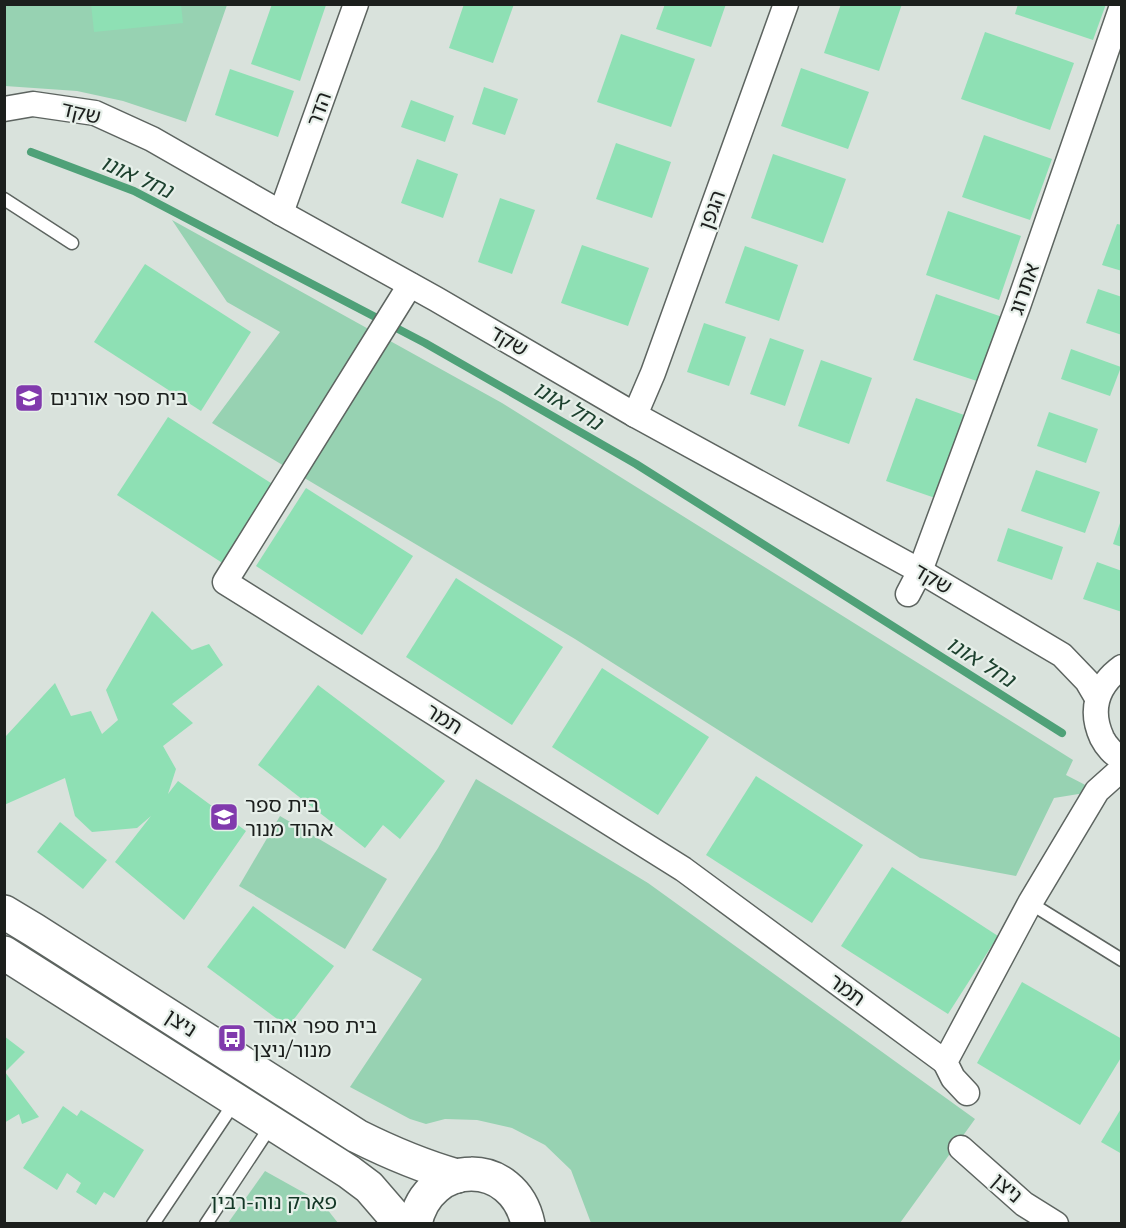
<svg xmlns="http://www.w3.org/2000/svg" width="1126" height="1228" viewBox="0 0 1126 1228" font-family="Montserrat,'Noto Sans Hebrew',sans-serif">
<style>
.green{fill:#97d2b2}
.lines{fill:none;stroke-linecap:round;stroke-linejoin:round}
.stream{stroke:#4fa178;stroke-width:8}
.building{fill:#8ee0b4}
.lane-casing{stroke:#5d6460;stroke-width:15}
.street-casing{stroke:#5d6460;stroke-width:27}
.secondary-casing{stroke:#5d6460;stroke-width:36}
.lane{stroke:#fff;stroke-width:12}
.street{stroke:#fff;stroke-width:24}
.secondary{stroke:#fff;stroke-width:33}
.labels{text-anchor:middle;stroke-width:4.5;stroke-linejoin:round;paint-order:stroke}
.street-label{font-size:21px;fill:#1c1f1d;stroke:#e6efe9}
.poi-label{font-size:21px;fill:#1c1f1d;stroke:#e6efe9;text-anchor:start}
.park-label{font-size:21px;fill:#133726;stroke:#e6efe9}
.water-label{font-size:22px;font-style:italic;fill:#1c402e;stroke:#e6efe9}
</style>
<rect width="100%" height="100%" fill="#d9e2dc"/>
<!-- green -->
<g class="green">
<path d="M 4,5 L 227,5 L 186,122 L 123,101 L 77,91 L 5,86 Z"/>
<path d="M 172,220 L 502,403 L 1073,760 L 1066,775 L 1097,791 L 1054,798 L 1016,876 L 920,858 L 575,639 L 212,423 L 280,332 L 227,302 Z"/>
<path d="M 476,779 L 648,883 L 975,1119 L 900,1223 L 591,1223 L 571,1170 L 545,1145 L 512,1128 L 477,1120 L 445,1119 L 426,1124 L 410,1119 L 350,1087 L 422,979 L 372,950 L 438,848 Z"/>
<path d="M 280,816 L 387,879 L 345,949 L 239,886 Z"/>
<path d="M 265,1171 L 308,1195 L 327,1209 L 338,1223 L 228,1223 Z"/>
</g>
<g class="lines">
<!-- stream -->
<path class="stream" d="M 31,152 L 134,191 L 425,343 L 636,464 L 1062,733"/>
</g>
<!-- building -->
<g class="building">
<path d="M 91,4 L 181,4 L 183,23 L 94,32 Z"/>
<path d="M 272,4 L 326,5 L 300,81 L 251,64 Z"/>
<path d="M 464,4 L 514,4 L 493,63 L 449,48 Z"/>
<path d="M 665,4 L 726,4 L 711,47 L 656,29 Z"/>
<path d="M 841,4 L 902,4 L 879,71 L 824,53 Z"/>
<path d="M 1018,4 L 1106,4 L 1093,40 L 1015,14 Z"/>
<path d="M 985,32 L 1074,63 L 1050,130 L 961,99 Z"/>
<path d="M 621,34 L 695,59 L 671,127 L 597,102 Z"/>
<path d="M 801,68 L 869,92 L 848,149 L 781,126 Z"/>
<path d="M 230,69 L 294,91 L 278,137 L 215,115 Z"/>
<path d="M 484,87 L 518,99 L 505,135 L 472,124 Z"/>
<path d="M 411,100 L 454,116 L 445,142 L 401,127 Z"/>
<path d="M 984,135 L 1052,159 L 1030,220 L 962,197 Z"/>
<path d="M 616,143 L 671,162 L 652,218 L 596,199 Z"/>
<path d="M 773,154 L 846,179 L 823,243 L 751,218 Z"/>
<path d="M 417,159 L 458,174 L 443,218 L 401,203 Z"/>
<path d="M 500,198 L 535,210 L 512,274 L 478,262 Z"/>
<path d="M 948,211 L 1021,236 L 999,300 L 926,275 Z"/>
<path d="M 1117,224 L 1122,225 L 1122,271 L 1102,265 Z"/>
<path d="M 582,245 L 649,268 L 628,326 L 561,303 Z"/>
<path d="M 745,246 L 798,265 L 779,321 L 725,303 Z"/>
<path d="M 145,264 L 251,332 L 201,411 L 94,342 Z"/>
<path d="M 1098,289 L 1122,297 L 1122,335 L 1086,323 Z"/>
<path d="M 936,294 L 1008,319 L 986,384 L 913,360 Z"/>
<path d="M 704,323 L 746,337 L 729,386 L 687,372 Z"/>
<path d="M 770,338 L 804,350 L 785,406 L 750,394 Z"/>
<path d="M 1071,349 L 1121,367 L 1110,396 L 1061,379 Z"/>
<path d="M 821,360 L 872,378 L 849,444 L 798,426 Z"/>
<path d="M 916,398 L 967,416 L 938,499 L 886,481 Z"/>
<path d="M 1049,412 L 1098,429 L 1086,463 L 1037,446 Z"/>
<path d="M 168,417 L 274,485 L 224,564 L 117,495 Z"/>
<path d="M 1036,470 L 1100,492 L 1085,533 L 1021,511 Z"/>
<path d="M 306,488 L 413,556 L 362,635 L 256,566 Z"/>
<path d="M 1121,520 L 1122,520 L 1122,547 L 1113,544 Z"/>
<path d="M 1008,528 L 1063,547 L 1052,580 L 997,561 Z"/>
<path d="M 1097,562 L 1122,571 L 1122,612 L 1083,599 Z"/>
<path d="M 456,578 L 563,647 L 512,725 L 406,657 Z"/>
<path d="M 152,611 L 192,650 L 209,644 L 223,665 L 172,704 L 193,723 L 163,746 L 176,769 L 168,794 L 178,781 L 246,831 L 184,920 L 115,862 L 151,816 L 137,828 L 92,832 L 75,816 L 65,778 L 4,805 L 4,751 L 6,736 L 55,683 L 71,716 L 91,711 L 102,734 L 118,720 L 106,690 Z"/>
<path d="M 602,668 L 709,737 L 658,815 L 552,747 Z"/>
<path d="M 318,685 L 445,781 L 400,839 L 383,825 L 365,848 L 258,765 Z"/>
<path d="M 756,776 L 863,845 L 812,923 L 706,855 Z"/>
<path d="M 60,822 L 107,860 L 83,889 L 37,852 Z"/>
<path d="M 892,867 L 998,936 L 948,1014 L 841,946 Z"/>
<path d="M 253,906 L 334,966 L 288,1027 L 207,967 Z"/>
<path d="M 1022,982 L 1122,1039 L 1122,1056 L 1080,1125 L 977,1063 Z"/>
<path d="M 4,1036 L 25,1052 L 5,1072 L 39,1117 L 22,1124 L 19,1114 L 4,1123 Z"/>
<path d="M 63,1106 L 77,1116 L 81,1110 L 144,1150 L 114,1198 L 104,1192 L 96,1205 L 76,1192 L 81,1183 L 67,1173 L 57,1190 L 23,1168 Z"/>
<path d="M 1122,1107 L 1122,1154 L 1101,1142 Z"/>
</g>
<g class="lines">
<!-- lane casing -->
<g class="lane-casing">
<g id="lane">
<path d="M 4,199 L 72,243"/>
<path d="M 1030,903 L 1122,960"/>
<path d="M 153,1224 L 236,1100"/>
<path d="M 206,1224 L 272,1124"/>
</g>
</g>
<!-- street casing -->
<g class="street-casing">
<g id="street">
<path d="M 4,109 L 33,104 L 95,113 L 152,139 L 281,213 L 436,299 L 635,415 L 920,571 L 1062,655 L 1087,681 L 1097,698"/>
<path d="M 281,213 L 356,4"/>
<path d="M 410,285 L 225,582 L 683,869 L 945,1062"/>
<path d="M 635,415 L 653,373 L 786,4"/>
<path d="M 908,594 L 920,571 L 1018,306 L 1122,6"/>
<path d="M 1122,667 C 1097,685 1089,710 1102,738 C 1106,746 1114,755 1122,759"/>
<path d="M 967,1093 L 953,1078 L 945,1062 L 1030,903 L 1097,791 L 1116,774 L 1122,771"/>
<path d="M 961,1148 L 1024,1204 L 1056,1224"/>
</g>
</g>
<!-- secondary casing -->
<g class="secondary-casing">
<g id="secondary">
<path d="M 4,912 L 34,930 L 357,1136 C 389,1152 422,1166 457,1176"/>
<path d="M 4,953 L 349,1172 L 369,1187 L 401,1224"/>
<path d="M 415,1224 C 428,1158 514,1157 528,1224"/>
</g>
</g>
<!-- lane -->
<use href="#lane" class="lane"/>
<!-- street -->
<use href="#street" class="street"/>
<!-- secondary -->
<use href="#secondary" class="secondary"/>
</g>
<!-- icons -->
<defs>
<g id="school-square" transform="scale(1.5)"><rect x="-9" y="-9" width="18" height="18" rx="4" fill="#813aad" stroke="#e6efe9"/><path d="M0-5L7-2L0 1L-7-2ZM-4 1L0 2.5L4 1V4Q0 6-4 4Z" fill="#fff"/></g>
<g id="bus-square" transform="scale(1.5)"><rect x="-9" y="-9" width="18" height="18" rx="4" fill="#813aad" stroke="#e6efe9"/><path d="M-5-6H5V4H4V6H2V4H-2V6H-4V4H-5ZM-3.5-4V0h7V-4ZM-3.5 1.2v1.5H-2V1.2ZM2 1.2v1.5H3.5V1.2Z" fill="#fff"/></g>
</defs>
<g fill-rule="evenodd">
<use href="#school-square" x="29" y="398"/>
<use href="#school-square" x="224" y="817"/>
<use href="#bus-square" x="232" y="1038"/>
</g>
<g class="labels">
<!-- street labels -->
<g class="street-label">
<text transform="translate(319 109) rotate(-70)" y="7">הדר</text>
<text transform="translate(81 113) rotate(13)" y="7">שקד</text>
<text transform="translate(712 210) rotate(-70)" y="7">הגפן</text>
<text transform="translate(1024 289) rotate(-71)" y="7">אתרוג</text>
<text transform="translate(509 341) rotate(30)" y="7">שקד</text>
<text transform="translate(933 579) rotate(30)" y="7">שקד</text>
<text transform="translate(444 719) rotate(32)" y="7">תמר</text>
<text transform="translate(847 990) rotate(36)" y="7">תמר</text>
<text transform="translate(181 1023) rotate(33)" y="7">ניצן</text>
<text transform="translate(1007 1188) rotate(41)" y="7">ניצן</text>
</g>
<!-- poi labels -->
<g class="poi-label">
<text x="50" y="405">בית ספר אורנים</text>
<text x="245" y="812">בית ספר<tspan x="245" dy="24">אהוד מנור</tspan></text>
<text x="253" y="1033">בית ספר אהוד<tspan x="253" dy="24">מנור/ניצן</tspan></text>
</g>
<!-- park labels -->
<g class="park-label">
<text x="274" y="1209">פארק נוה-רבין</text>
</g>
<!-- water labels -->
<g class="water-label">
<text transform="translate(137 176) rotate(24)" y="8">נחל אונו</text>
<text transform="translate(568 405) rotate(30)" y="8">נחל אונו</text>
<text transform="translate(981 661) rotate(32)" y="8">נחל אונו</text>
</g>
</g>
<!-- border -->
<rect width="1126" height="1228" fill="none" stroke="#1c1f1d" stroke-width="12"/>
</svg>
